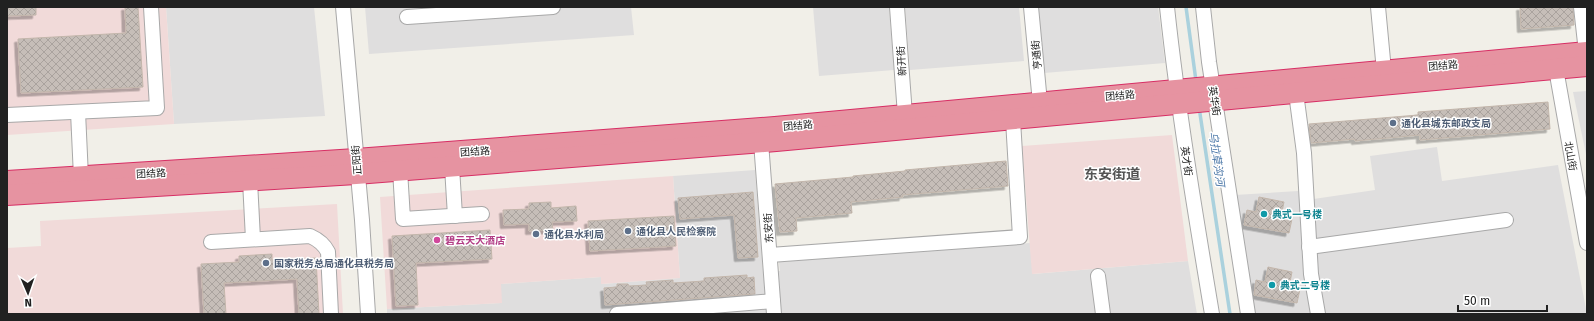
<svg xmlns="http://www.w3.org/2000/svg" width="1594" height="321" viewBox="0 0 1594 321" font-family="'Fira Sans','Noto Sans SC',sans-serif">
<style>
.residential{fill:#dfdede}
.commercial{fill:#f1dad9}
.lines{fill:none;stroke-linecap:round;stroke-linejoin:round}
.stream{stroke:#aad1dd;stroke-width:3.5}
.building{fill:url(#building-cross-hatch);stroke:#c3b6ab;filter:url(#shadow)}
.minor-casing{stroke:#a8a8a8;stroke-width:16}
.highway-casing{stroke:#d72e64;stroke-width:22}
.minor{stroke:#fff;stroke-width:14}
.highway{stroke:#e693a1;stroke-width:20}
.service-dot{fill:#5c6f8a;stroke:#fff;stroke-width:1.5}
.culture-dot{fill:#0f9aa8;stroke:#fff;stroke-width:1.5}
.hotel-dot{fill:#d1479c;stroke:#fff;stroke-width:1.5}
.labels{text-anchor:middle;stroke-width:3;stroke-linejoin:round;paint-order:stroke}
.street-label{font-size:10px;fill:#212121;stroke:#fff}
.service-label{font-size:10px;font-weight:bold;fill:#4e5e75;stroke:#fff;text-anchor:start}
.culture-label{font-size:10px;font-weight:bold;fill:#0d838f;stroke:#fff;text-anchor:start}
.hotel-label{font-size:10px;font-weight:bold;fill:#b23c85;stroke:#fff;text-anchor:start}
.water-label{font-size:11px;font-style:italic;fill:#4c78a8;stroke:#fff}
.district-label{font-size:14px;font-weight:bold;fill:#545454;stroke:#fff}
</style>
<defs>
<pattern id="building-cross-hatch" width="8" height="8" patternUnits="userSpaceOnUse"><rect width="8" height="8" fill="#c6beb8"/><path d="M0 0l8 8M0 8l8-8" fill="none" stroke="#aaa39e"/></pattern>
<filter id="shadow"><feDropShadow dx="-3.5" dy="3.5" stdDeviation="0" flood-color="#0004"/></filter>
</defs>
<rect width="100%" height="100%" fill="#f1efe8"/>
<!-- residential -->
<g class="residential">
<path d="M 166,7 L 314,7 L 325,116 L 174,124 Z"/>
<path d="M 365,7 L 631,7 L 634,35 L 369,54 Z"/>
<path d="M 813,7 L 889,7 L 894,70 L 819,76 Z"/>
<path d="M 905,7 L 1019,7 L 1024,61 L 910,70 Z"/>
<path d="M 1038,7 L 1158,7 L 1165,63 L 1044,73 Z"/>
<path d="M 1587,91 L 1587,159 L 1573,92 Z"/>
<path d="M 1437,147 L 1442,181 L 1558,165 L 1587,314 L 1255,314 L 1235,195 L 1298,191 L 1300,201 L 1375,190 L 1370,156 Z"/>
<path d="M 755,170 L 763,272 L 780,271 L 779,262 L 1030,243 L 1033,274 L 1188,261 L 1197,314 L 387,314 L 387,309 L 501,303 L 501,284 L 601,277 L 602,284 L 680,278 L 673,176 Z"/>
</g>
<!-- commercial -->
<g class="commercial">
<path d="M 7,7 L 166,7 L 174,124 L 7,135 Z"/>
<path d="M 1172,135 L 1188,261 L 1032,274 L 1022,146 Z"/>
<path d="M 673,176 L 680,278 L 601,284 L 601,277 L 501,284 L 502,303 L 387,309 L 380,197 Z"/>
<path d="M 337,204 L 343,314 L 7,314 L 7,248 L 41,246 L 40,221 Z"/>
</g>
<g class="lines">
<!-- stream -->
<g class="stream">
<path d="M 1186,7 L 1196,81"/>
<path d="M 1199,107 L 1230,314"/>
</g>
</g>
<!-- building -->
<g class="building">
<path d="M 7,7 L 36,7 L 36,15 L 7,16 Z"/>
<path d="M 125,7 L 138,7 L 143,87 L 21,93 L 18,39 L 126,33 Z"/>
<path d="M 1520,7 L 1573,7 L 1574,25 L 1521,29 Z"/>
<path d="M 1548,102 L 1550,129 L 1420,140 L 1420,135 L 1355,141 L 1355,139 L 1311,143 L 1309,124 L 1418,115 L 1418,112 Z"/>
<path d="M 1006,161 L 1008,186 L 902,195 L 903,197 L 851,202 L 852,213 L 796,218 L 797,231 L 780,232 L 775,184 L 853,177 L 853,176 L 905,171 L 905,170 Z"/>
<path d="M 753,192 L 758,257 L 738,258 L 734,215 L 680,219 L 678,198 Z"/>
<path d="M 1259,197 L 1284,202 L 1281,217 L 1292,219 L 1289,233 L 1244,225 L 1247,210 L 1256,212 Z"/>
<path d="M 551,202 L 551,208 L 576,206 L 577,221 L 552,222 L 553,230 L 529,231 L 529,224 L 504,225 L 503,210 L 529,209 L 529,203 Z"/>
<path d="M 674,216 L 676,246 L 590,251 L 588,221 Z"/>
<path d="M 490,230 L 492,259 L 416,263 L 418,305 L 396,306 L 392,236 Z"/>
<path d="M 272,254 L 272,260 L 316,258 L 319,314 L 299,314 L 297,279 L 224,283 L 226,314 L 204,314 L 201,264 L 239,262 L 239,256 Z"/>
<path d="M 1268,267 L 1292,272 L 1289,287 L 1300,289 L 1297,303 L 1254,295 L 1256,280 L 1265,282 Z"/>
<path d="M 747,275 L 747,278 L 754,277 L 755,294 L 605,305 L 604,288 L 617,287 L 617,284 L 628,284 L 629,286 L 647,285 L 646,282 L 673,280 L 673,283 L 704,281 L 704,278 Z"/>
</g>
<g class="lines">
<!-- minor casing -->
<g class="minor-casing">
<g id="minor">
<path d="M 343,7 L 362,220 L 368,314"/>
<path d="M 897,7 L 905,115"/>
<path d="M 1031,7 L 1040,103"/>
<path d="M 1167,7 C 1178,110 1195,212 1212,314"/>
<path d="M 1203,7 L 1209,62 L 1248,314"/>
<path d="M 1378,7 L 1384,71"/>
<path d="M 1581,7 L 1586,52"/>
<path d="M 407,17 L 553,7"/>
<path d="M 1556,69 L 1587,243"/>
<path d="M 1296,93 L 1304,153 L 1311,274 L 1318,314"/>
<path d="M 78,112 L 81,177"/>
<path d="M 7,115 L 157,108 L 151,7"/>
<path d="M 761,142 L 774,314"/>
<path d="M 452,167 L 455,216"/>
<path d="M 400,170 L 403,219 L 482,214"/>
<path d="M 250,181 L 253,239"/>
<path d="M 211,242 L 310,236 C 319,240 324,244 328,252 L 331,314"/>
<path d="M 1309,247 L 1506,220"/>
<path d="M 770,255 L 1020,237 L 1013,120"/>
<path d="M 1098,276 L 1103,314"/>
<path d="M 617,314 L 773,301"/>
</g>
</g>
<!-- highway casing -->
<g class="highway-casing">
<g id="highway">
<path d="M 7,181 L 356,159 L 775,127 L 1587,52"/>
<path d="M 7,195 L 356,174 L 776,141 L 1587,66"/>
</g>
</g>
<!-- minor -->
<use href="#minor" class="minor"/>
<!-- highway -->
<use href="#highway" class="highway"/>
</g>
<!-- markers -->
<g class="service-dot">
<circle cx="1393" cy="123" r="4"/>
<circle cx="628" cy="231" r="4"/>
<circle cx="536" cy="234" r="4"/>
<circle cx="266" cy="263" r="4"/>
</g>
<g class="culture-dot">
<circle cx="1264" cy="214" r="4"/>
<circle cx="1272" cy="285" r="4"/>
</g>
<circle class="hotel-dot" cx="437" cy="240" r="4"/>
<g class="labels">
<!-- street labels -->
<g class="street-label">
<text transform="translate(1036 55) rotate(-95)" y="4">亨通街</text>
<text transform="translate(901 61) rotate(-94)" y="4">新开街</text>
<text transform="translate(1443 65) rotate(-5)" y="4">团结路</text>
<text transform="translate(1120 95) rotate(-5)" y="4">团结路</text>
<text transform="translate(1215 101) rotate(81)" y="4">英华街</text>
<text transform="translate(798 125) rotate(-5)" y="4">团结路</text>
<text transform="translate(475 151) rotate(-4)" y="4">团结路</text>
<text transform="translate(1571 156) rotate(80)" y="4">北山街</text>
<text transform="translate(356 160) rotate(-95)" y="4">正阳街</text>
<text transform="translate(1187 161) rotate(82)" y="4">英才街</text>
<text transform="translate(151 173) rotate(-3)" y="4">团结路</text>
<text transform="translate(768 228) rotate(-94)" y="4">东安街</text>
</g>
<!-- service labels -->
<g class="service-label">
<text x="1401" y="127">通化县城东邮政支局</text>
<text x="636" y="235">通化县人民检察院</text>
<text x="544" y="238">通化县水利局</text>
<text x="274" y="267">国家税务总局通化县税务局</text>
</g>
<!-- culture labels -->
<g class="culture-label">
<text x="1272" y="218">典式一号楼</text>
<text x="1280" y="289">典式二号楼</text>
</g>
<!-- hotel labels -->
<g class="hotel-label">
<text x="445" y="244">碧云天大酒店</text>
</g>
<!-- water labels -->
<g class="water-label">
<text transform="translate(1217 159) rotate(82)" y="4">乌拉草沟河</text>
</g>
<!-- district labels -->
<g class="district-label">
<text x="1112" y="179">东安街道</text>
</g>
</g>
<!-- border -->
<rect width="1594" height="321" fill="none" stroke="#212121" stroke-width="16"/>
<!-- north arrow -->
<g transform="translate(28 293) rotate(178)" stroke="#ffffff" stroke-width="3" paint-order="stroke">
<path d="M0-3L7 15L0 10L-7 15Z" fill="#212121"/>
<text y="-6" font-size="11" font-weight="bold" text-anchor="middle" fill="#212121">N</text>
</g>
<!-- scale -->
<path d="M1458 305v6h89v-6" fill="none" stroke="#212121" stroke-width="2"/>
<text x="1464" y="305" font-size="12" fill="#212121" stroke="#ffffff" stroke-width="3" paint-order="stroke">50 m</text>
</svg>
